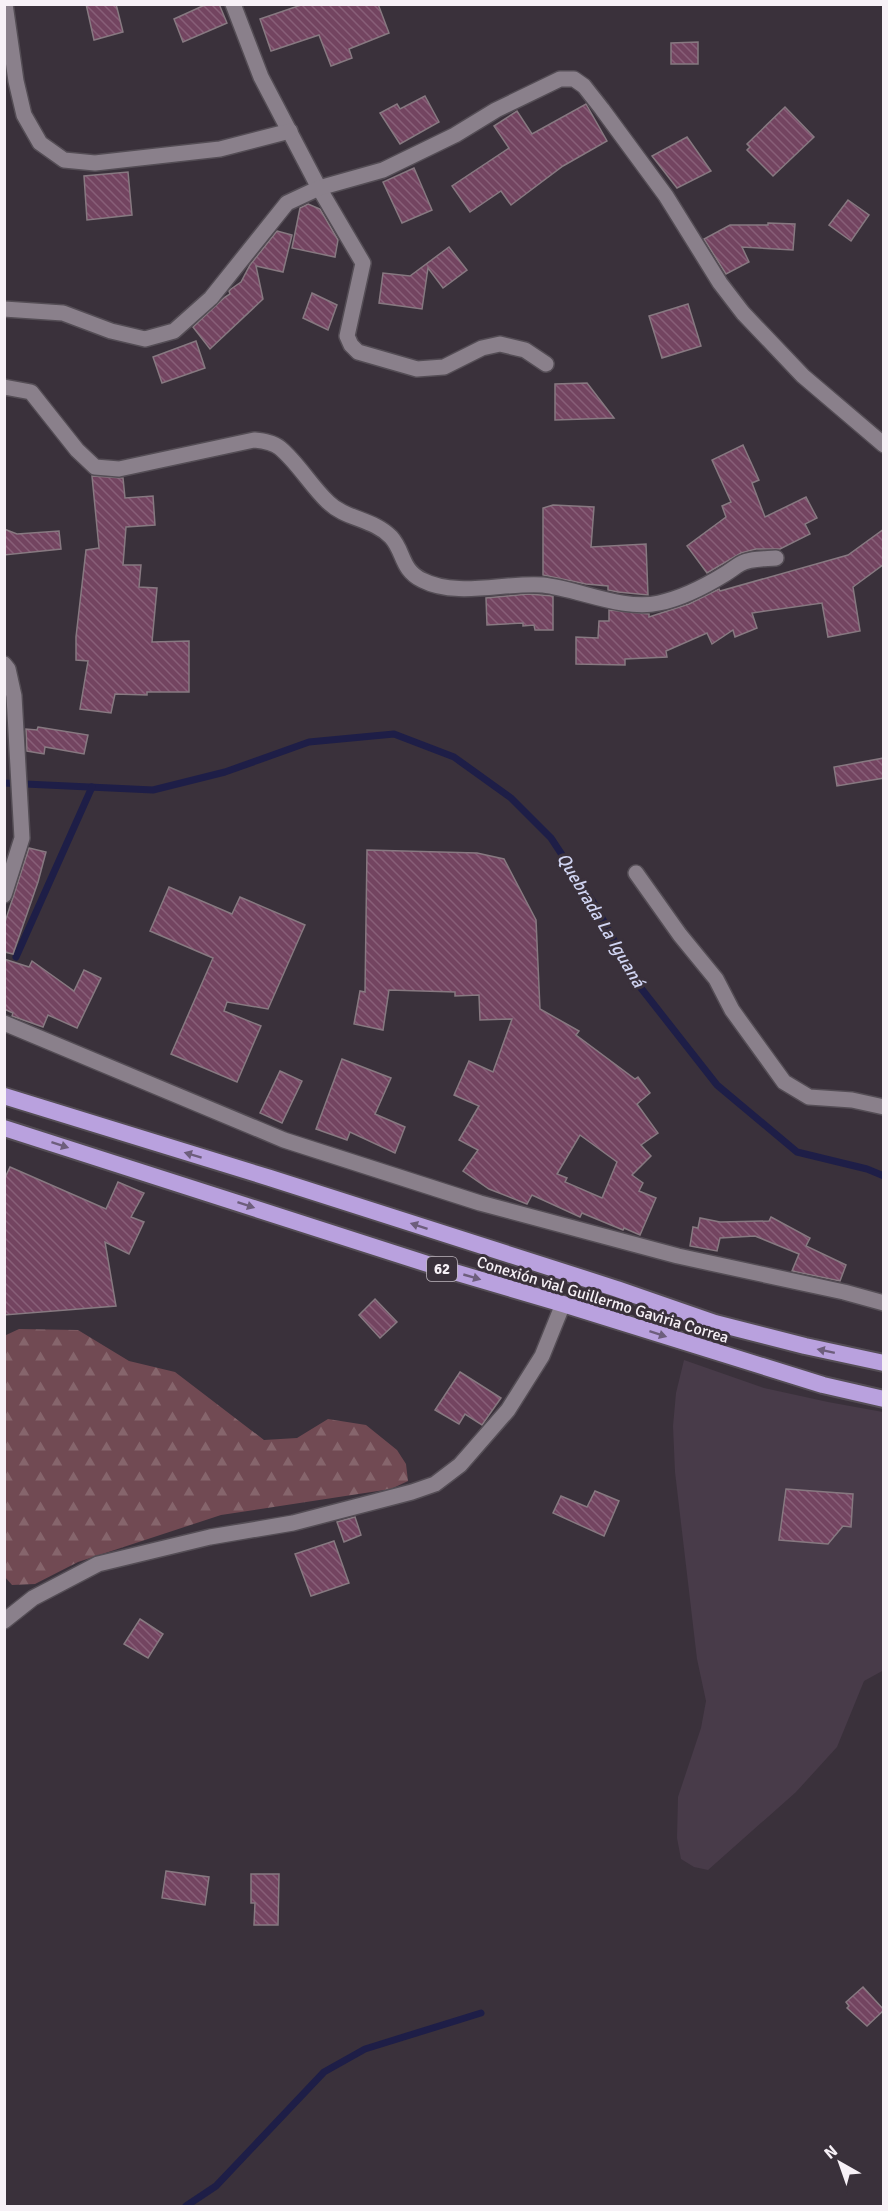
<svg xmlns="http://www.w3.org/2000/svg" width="888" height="2211" viewBox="0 0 888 2211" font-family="Signika,sans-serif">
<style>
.built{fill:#483b49}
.forest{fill:url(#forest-firs)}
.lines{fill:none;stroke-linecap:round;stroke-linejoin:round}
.stream{stroke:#1e1e47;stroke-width:7}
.building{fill:url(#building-back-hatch);stroke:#877981;stroke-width:1.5;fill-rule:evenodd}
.minor-casing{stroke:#544d55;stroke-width:18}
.tertiary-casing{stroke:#544d55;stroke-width:18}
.trunk-casing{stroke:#544d55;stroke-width:20}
.minor{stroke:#8a808b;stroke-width:15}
.tertiary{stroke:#8a808b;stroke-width:15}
.trunk{stroke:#b9a1de;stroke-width:16}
.oneway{fill:#6d5e7c}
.labels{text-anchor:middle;stroke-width:6;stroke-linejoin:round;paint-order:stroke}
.shield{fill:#3a313b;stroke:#beb7bf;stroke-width:1.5}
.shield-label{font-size:15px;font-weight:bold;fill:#f7f1f7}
.street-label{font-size:16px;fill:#f7f1f7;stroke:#3a313b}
.water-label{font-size:18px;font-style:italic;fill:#d1d5f3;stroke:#3a313b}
</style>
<defs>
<pattern id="forest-firs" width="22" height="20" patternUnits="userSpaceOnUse" patternTransform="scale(1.5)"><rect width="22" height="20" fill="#714a53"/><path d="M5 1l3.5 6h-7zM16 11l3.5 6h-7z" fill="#86656c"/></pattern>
<pattern id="building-back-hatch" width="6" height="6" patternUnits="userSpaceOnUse" patternTransform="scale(1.5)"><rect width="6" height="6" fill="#734460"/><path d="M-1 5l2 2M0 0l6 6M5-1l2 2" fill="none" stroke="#885f78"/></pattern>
</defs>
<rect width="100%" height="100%" fill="#3a313b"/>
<!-- built -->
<path class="built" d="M 684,1360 L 764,1388 L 828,1402 L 883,1412 L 884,1670 L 864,1681 L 837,1747 L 796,1792 L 708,1870 L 694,1867 L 681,1859 L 677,1838 L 678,1797 L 701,1728 L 706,1701 L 697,1659 L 675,1472 L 673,1426 L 676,1393 Z"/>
<!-- forest -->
<path class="forest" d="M 19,1329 L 78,1330 L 129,1361 L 175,1372 L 264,1440 L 297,1438 L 328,1419 L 366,1425 L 397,1450 L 406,1464 L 408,1481 L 391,1489 L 221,1515 L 78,1562 L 35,1584 L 12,1585 L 4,1576 L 4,1336 Z"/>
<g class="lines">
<!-- stream -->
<g class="stream">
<path d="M 4,783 L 153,790 L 225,772 L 309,742 L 394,734 L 454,757 L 511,798 L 551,838 L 595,905 L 637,983 L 717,1085 L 797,1152 L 867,1169 L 884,1176"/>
<path d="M 16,957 L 92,787"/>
<path d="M 186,2206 L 216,2186 L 324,2072 L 365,2049 L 481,2013"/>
</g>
</g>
<!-- building -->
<g class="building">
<path d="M 86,4 L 116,4 L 123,32 L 94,40 Z"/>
<path d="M 207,4 L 219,4 L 227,23 L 183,42 L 174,19 Z"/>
<path d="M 304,4 L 378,4 L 389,33 L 349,49 L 352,58 L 331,66 L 319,35 L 271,51 L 260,19 Z"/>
<path d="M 698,42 L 698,64 L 671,64 L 671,43 Z"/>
<path d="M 425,96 L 439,122 L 400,144 L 380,113 L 397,104 L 400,109 Z"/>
<path d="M 586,104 L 607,141 L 563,166 L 511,205 L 501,191 L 470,212 L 452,186 L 509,148 L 494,126 L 517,111 L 532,134 Z"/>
<path d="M 785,107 L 814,137 L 773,176 L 747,150 L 750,147 L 747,144 Z"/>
<path d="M 687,137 L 711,171 L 677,188 L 652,156 Z"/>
<path d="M 414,168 L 432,210 L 402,223 L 383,182 Z"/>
<path d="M 128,172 L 132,215 L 87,220 L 84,176 Z"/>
<path d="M 848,200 L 869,215 L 851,241 L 829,225 Z"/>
<path d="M 308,204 L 320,209 L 338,240 L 335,257 L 292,248 L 300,208 Z"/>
<path d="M 768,223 L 795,224 L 793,250 L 742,247 L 749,262 L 726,274 L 704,239 L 730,225 L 768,225 Z"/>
<path d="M 277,231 L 292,235 L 283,272 L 256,266 L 263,299 L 210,349 L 193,327 L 225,297 L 230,294 L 229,291 L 231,289 L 241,282 L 250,265 Z"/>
<path d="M 449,247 L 467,270 L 443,288 L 428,268 L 422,309 L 379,303 L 383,273 L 410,276 Z"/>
<path d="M 312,293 L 337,305 L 328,330 L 303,318 Z"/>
<path d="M 688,304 L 701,346 L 662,358 L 649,316 Z"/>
<path d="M 196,341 L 205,368 L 162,383 L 153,357 Z"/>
<path d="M 587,383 L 614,418 L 555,420 L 555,384 Z"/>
<path d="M 743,445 L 759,480 L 752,483 L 765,517 L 806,497 L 817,518 L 805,524 L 810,534 L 780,549 L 756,549 L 741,553 L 707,573 L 687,546 L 726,517 L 722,506 L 731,502 L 712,460 Z"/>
<path d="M 92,476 L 123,478 L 125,498 L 153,496 L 155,525 L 126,527 L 123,565 L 141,565 L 139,587 L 157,588 L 152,642 L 189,641 L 189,692 L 147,692 L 147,695 L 115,694 L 111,713 L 80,709 L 88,661 L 76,660 L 76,637 L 86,550 L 99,548 Z"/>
<path d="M 553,505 L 594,507 L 591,547 L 646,544 L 648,595 L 618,592 L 608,590 L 608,586 L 586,584 L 543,575 L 543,508 Z"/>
<path d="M 4,529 L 17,534 L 59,531 L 61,549 L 4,555 Z"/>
<path d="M 884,529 L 884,564 L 853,587 L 860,631 L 828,637 L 822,603 L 752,613 L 757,628 L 735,637 L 733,630 L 712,644 L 707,633 L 666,651 L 667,657 L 625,659 L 625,665 L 576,664 L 576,637 L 598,638 L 599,621 L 609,621 L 609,610 L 649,614 L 649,617 L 689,604 L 719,589 L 720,591 L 848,555 Z"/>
<path d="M 528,594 L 553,596 L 553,630 L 535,630 L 534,625 L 523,626 L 523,623 L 487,625 L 486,598 Z"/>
<path d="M 38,727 L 88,735 L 84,754 L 45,747 L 44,754 L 27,751 L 26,729 L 37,730 Z"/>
<path d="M 884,758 L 884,778 L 837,786 L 834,767 Z"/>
<path d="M 29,848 L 46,852 L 38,882 L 13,954 L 4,952 L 4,925 Z"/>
<path d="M 367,850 L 477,853 L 504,859 L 536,920 L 540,1009 L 579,1031 L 576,1035 L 635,1079 L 638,1077 L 650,1093 L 637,1104 L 658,1133 L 641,1145 L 651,1156 L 632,1175 L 643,1183 L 639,1191 L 656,1198 L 640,1235 L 624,1228 L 623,1230 L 582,1213 L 580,1217 L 532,1195 L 527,1204 L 489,1189 L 463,1171 L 478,1150 L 459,1140 L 479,1106 L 454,1095 L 469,1061 L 493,1072 L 512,1019 L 480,1020 L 479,995 L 455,996 L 455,992 L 389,990 L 383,1030 L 354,1024 L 360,991 L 365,992 ZM 580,1135 L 617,1162 L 602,1198 L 565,1182 L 567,1178 L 557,1174 Z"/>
<path d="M 169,887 L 232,914 L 240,897 L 305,925 L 268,1009 L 227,1002 L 224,1011 L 261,1026 L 237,1082 L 171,1054 L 213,958 L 150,931 Z"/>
<path d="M 4,959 L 29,967 L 32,961 L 74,991 L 84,970 L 101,978 L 77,1028 L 48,1015 L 43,1027 L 12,1016 L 13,1013 L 4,1009 Z"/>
<path d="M 342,1059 L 391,1078 L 375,1114 L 405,1127 L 395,1153 L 350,1132 L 347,1140 L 316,1129 Z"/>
<path d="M 280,1071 L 302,1081 L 282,1123 L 260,1113 Z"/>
<path d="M 10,1167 L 106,1209 L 118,1182 L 144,1193 L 131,1217 L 144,1222 L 129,1254 L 105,1242 L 116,1306 L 4,1315 L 4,1180 Z"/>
<path d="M 771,1217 L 810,1238 L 806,1246 L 846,1265 L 840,1281 L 792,1271 L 799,1254 L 755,1236 L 720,1238 L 717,1251 L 690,1246 L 693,1227 L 698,1228 L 700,1218 L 720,1222 L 769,1221 Z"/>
<path d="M 375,1299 L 397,1322 L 380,1338 L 359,1315 Z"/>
<path d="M 460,1372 L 501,1398 L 482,1425 L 465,1414 L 459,1424 L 435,1410 Z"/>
<path d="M 786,1489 L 853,1494 L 851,1527 L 843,1526 L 828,1544 L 779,1540 Z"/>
<path d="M 595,1491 L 619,1501 L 604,1536 L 553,1513 L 561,1496 L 587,1507 Z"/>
<path d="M 355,1517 L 361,1535 L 344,1542 L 337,1522 Z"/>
<path d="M 334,1541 L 349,1583 L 311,1596 L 295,1554 Z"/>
<path d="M 140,1619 L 163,1634 L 148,1658 L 124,1644 Z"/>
<path d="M 166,1871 L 209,1877 L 205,1905 L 162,1898 Z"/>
<path d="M 251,1874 L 279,1874 L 278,1925 L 254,1925 L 255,1903 L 251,1903 Z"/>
<path d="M 863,1987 L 884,2010 L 867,2026 L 847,2008 L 849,2006 L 846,2002 Z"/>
</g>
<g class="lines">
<!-- minor casing -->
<g class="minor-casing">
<g id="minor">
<path d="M 233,4 L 261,77 L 319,188"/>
<path d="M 4,664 L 8,669 L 14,696 L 22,838 L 4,895"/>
<path d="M 4,1023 L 284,1140 L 480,1203 L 678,1256 L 844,1292 L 884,1303"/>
</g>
</g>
<!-- tertiary casing -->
<g class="tertiary-casing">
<g id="tertiary">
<path d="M 5,4 L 16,81 L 24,115 L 40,143 L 64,160 L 95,163 L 220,149 L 290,131"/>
<path d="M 319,188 L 363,263 L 347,336 L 351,345 L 358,352 L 417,369 L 444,367 L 482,348 L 500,344 L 525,350 L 546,364"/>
<path d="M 4,309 L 63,313 L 111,331 L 145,339 L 174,331 L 211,298 L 287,203 L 319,188 L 383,170 L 455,135 L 496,110 L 560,79 L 574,79 L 584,86 L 602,109 L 666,196 L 720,283 L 743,313 L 803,376 L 884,445"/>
<path d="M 4,387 L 31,392 L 77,450 L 95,467 L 119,469 L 254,440 C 263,441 273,442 280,448 C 298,463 311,486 328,502 C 345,519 374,519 391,537 C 404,551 401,570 422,580 C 457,598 505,582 543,585 C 579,589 623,611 659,603 C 683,598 704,587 725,574 C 730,571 735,567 740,564 C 750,558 764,559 776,558"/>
<path d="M 636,873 L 680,935 L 716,979 L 732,1010 L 784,1082 L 809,1097 L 852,1100 L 884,1107"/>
<path d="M 4,1621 L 33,1598 L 98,1564 L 210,1537 L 293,1523 L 412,1492 L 435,1484 L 460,1465 L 508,1410 L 542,1356 L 563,1304"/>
</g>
</g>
<!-- trunk casing -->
<g class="trunk-casing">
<g id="trunk">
<path d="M 4,1096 L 270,1178 L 617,1289 L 715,1323 L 805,1346 L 884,1363"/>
<path d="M 4,1128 L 434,1266 L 563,1304 L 823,1385 L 884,1399"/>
</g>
</g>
<!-- minor -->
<use href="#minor" class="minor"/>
<!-- tertiary -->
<use href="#tertiary" class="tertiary"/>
<!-- trunk -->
<use href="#trunk" class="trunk"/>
</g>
<!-- one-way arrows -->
<defs><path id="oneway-solid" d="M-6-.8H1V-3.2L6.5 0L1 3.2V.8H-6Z" transform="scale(1.5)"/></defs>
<g class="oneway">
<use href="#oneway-solid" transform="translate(60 1145) rotate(18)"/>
<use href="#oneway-solid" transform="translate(193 1155) rotate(-163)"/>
<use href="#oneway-solid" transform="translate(246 1205) rotate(18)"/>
<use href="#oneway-solid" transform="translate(419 1226) rotate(-162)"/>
<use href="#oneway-solid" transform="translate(472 1277) rotate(16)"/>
<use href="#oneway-solid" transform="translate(658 1334) rotate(18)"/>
<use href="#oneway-solid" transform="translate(826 1351) rotate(-168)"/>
</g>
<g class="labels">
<!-- shield labels -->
<rect class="shield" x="427" y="1257" width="30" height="24" rx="4.5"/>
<g class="shield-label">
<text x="442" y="1274">62</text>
</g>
<!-- street labels -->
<g class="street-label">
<text transform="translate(603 1299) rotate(17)" y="6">Conexión vial Guillermo Gaviria Correa</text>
</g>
<!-- water labels -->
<g class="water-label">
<text transform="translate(601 920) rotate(59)" y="6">Quebrada La Iguaná</text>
</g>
</g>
<!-- border -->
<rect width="888" height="2211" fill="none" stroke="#f7f1f7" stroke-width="12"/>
<!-- north arrow -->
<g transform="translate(840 2163) rotate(320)" stroke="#3a313b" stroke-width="4.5" paint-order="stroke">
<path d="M0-4.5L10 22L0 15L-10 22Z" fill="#f7f1f7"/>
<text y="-9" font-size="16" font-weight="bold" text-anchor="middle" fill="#f7f1f7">N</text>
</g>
</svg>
